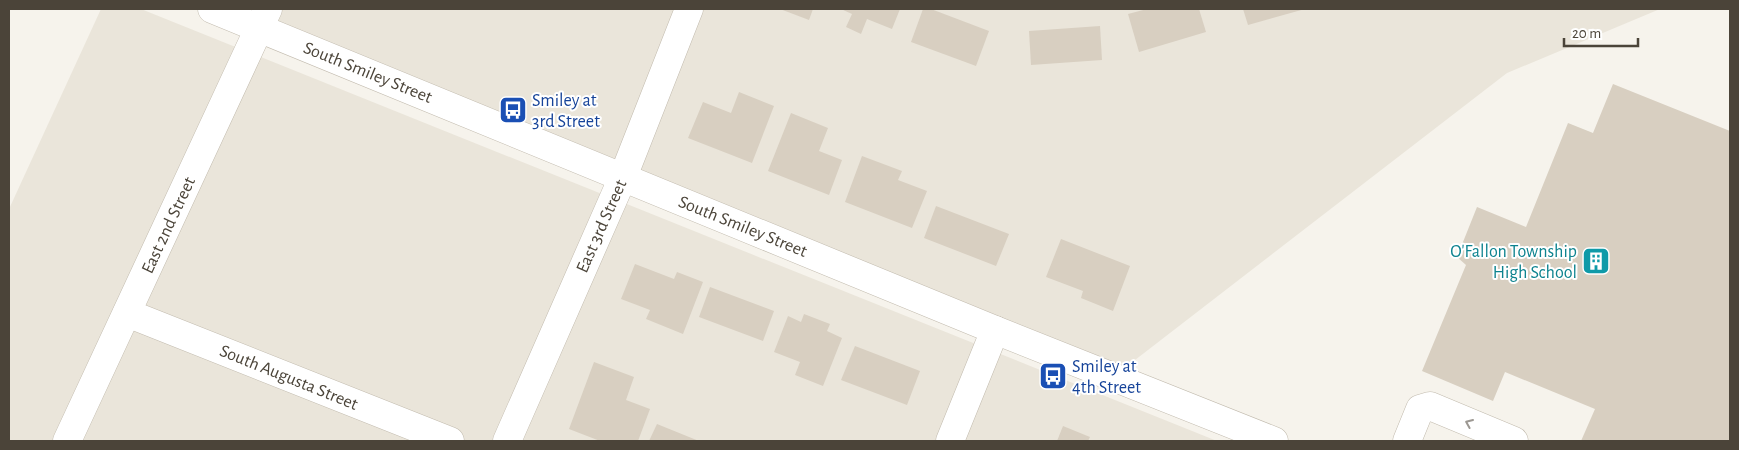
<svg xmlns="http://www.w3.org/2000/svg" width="1739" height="450" viewBox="0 0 1739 450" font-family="'Alegreya Sans',sans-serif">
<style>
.residential{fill:#eae5da}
.building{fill:#d8cfc1}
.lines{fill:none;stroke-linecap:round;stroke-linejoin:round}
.minor-casing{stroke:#c2bbae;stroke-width:29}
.minor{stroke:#fff;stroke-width:28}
.oneway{stroke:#9c9892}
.labels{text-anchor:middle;stroke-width:4;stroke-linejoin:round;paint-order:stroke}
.street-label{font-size:18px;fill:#4b4439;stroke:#fff}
.transit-label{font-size:18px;fill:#164399;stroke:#fff;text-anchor:start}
.culture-label{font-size:18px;fill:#0d838f;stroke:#fff;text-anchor:end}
</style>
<rect width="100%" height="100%" fill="#f6f3ec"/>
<!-- residential -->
<g class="residential">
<path d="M 101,9 L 141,9 L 1217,441 L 9,441 L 9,209 Z"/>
<path d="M 206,9 L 1660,9 L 1507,73 L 1113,377 Z"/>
</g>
<!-- building -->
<g class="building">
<path d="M 780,9 L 813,9 L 809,20 Z"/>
<path d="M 841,9 L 900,9 L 892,29 L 867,19 L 861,34 L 846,27 L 852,14 Z"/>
<path d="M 923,9 L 931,9 L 989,31 L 976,66 L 911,42 Z"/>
<path d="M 1147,9 L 1199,9 L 1206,32 L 1139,52 L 1128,14 Z"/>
<path d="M 1243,9 L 1305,9 L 1248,25 Z"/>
<path d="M 1100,26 L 1102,60 L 1031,65 L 1029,31 Z"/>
<path d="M 1613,84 L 1730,131 L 1730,441 L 1581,441 L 1595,409 L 1505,372 L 1493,401 L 1422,371 L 1466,265 L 1457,257 L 1477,207 L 1526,227 L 1568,123 L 1593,133 Z"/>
<path d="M 739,92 L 774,106 L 752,163 L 688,138 L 703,102 L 731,113 Z"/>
<path d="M 791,113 L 828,128 L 819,151 L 842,160 L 829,195 L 768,171 Z"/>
<path d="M 862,156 L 902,171 L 898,180 L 927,191 L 912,228 L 845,202 Z"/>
<path d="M 936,206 L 1009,234 L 996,266 L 924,238 Z"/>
<path d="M 1061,239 L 1130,266 L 1113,311 L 1081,298 L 1083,291 L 1046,277 Z"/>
<path d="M 635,264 L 674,279 L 677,272 L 703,282 L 683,334 L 646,319 L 650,310 L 621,299 Z"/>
<path d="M 710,287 L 774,311 L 763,341 L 699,317 Z"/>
<path d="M 804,314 L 830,324 L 827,331 L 842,338 L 823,386 L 795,375 L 800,362 L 774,352 L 788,316 L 801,322 Z"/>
<path d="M 855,346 L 920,371 L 907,405 L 841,380 Z"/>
<path d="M 594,362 L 634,377 L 626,400 L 650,409 L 638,441 L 600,441 L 569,429 Z"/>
<path d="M 657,424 L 699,441 L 649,441 Z"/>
<path d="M 1063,426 L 1090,437 L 1088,441 L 1057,441 Z"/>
</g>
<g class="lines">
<!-- minor casing -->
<g class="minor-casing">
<g id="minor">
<path d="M 212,9 L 995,330 L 1274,441"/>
<path d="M 127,313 L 450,441"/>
<path d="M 67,441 L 268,9"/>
<path d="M 507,441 L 623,177 L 689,9"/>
<path d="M 950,441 L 995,330"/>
<path d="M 1407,441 L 1420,409 L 1430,406 L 1514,441"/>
</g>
</g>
<!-- minor -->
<use href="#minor" class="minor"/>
</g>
<!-- one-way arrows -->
<defs><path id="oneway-chevron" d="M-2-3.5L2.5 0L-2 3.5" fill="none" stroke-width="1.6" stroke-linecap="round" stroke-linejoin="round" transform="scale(1.25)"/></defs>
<use class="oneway" href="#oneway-chevron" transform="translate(1469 423) rotate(-157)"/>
<!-- icons -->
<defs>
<g id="bus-square" transform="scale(1.4375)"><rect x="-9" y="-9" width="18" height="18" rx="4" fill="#1a4fb4" stroke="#fff"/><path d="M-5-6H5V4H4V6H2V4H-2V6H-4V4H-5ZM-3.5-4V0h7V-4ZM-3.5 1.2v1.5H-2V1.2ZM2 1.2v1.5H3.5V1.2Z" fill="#fff"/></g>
<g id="building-square" transform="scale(1.4375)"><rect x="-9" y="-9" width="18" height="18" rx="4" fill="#0f9aa8" stroke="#fff"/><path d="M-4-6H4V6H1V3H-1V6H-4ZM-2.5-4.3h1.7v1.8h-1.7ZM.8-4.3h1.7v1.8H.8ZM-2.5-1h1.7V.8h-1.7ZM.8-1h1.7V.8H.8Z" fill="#fff"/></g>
</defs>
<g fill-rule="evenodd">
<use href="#bus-square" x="513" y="110"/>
<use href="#building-square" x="1596" y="261"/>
<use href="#bus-square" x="1053" y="376"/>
</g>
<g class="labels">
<!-- street labels -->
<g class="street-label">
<text transform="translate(368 72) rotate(22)" y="6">South Smiley Street</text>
<text transform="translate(168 225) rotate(-65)" y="6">East 2nd Street</text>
<text transform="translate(601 226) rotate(-66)" y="6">East 3rd Street</text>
<text transform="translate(743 226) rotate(22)" y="6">South Smiley Street</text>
<text transform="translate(289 377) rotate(22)" y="6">South Augusta Street</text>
</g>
<!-- transit labels -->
<g class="transit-label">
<text x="532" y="106">Smiley at<tspan x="532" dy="21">3rd Street</tspan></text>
<text x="1072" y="372">Smiley at<tspan x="1072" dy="21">4th Street</tspan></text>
</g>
<!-- culture labels -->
<g class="culture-label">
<text x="1577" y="257">O'Fallon Township<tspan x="1577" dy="21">High School</tspan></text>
</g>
</g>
<!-- border -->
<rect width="1739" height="450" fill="none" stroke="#4b4439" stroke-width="20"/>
<!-- scale -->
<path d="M1564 38v8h74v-8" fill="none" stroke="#4b4439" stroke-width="2.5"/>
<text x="1572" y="38" font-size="15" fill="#4b4439" stroke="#ffffff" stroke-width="4" paint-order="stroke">20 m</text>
</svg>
